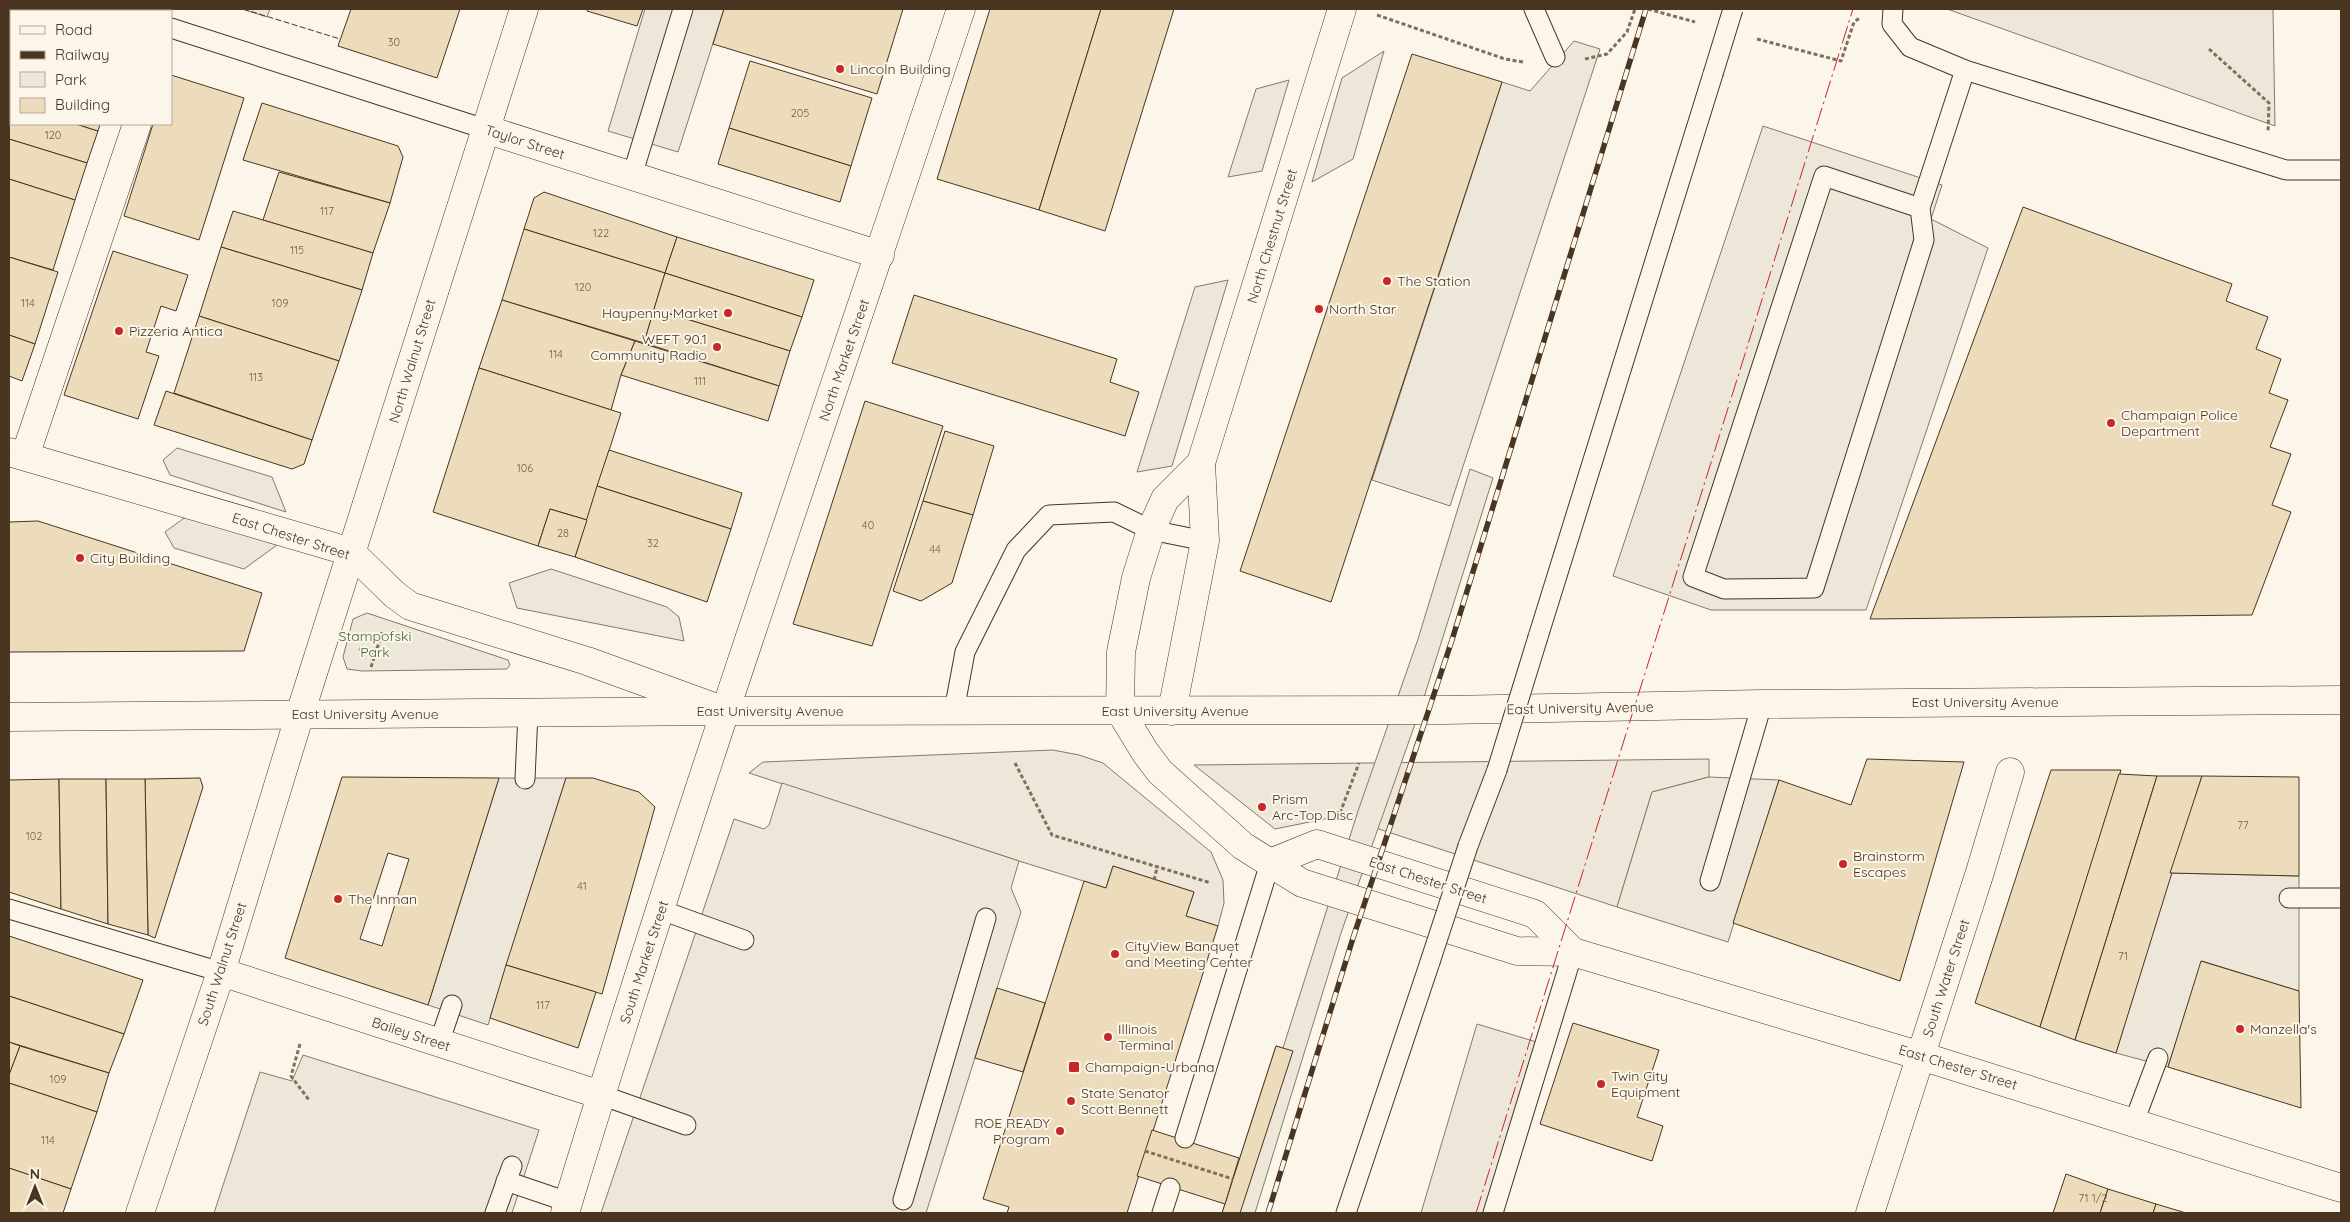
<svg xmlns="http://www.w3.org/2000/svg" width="2350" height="1222" viewBox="0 0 2350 1222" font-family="Quicksand,sans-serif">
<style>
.green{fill:#ede6d9;stroke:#887966}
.parking{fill:#ede7d9;stroke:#887966}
.building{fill:#ecdcbc;stroke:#4a3520;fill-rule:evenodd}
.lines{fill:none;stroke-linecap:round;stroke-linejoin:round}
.lane-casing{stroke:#4a3520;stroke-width:21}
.street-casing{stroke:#4a3520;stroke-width:29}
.secondary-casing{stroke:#4a3520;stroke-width:29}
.primary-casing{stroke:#4a3520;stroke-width:29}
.path{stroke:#7f6f5c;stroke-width:3;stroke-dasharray:4 2.5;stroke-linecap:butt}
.lane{stroke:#fbf6e9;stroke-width:19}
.street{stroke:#fbf6e9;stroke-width:28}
.secondary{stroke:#fbf6e9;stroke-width:28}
.primary{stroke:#fbf6e9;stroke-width:28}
.rail-casing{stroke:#4a3520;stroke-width:5.5}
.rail{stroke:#fbf6e9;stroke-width:4;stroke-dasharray:11;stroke-linecap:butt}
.lane-bridge-casing{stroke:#4a3520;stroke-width:21;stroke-linecap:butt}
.path-bridge{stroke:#7f6f5c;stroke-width:3;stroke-dasharray:4 2.5;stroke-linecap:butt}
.lane-bridge{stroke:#fbf6e9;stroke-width:19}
.fence{stroke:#4a3520;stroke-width:1;stroke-dasharray:6 2.5;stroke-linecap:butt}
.power{stroke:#c62828;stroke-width:1;stroke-dasharray:18 4 2.5 4;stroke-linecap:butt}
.poi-dot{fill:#c62828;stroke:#fbf6e9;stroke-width:2}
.labels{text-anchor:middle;stroke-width:4;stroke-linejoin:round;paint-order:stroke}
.number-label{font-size:11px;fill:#725f47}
.poi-label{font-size:14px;fill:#4a3520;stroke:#fbf6e9;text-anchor:start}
.street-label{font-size:14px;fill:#4a3520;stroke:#fbf6e9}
.park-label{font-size:14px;fill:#436837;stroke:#fbf6e9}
</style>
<rect width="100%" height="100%" fill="#fbf6e9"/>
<!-- green -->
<g class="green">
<path d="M 367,613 L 508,660 L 510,665 L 507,669 L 362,671 L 347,669 L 343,657 L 353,619 Z"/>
<path d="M 1053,750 L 1079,755 L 1103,763 L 1211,852 L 1223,880 L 1224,903 L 1218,926 L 1186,916 L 1194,892 L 1113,866 L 1106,888 L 1019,861 L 749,773 L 763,762 Z"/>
<path d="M 1709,759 L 1709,777 L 1652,792 L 1617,907 L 1339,816 L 1275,829 L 1194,765 Z"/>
</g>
<!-- parking -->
<g class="parking">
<path d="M 242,9 L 270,9 L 267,17 Z"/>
<path d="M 645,9 L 724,9 L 678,152 L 608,131 Z"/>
<path d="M 1947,9 L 2273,9 L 2275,126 Z"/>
<path d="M 1574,41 L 1600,49 L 1450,506 L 1372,480 L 1502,82 L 1530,91 Z"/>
<path d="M 1384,51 L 1353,159 L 1312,182 L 1342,78 Z"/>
<path d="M 1289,80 L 1262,171 L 1228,177 L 1256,89 Z"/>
<path d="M 1763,126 L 1942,185 L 1931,219 L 1988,248 L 1866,610 L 1711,610 L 1613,576 Z"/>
<path d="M 1228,280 L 1172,466 L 1137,472 L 1195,287 Z"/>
<path d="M 177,448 L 272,477 L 286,512 L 170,475 L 163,460 Z"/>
<path d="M 1470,469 L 1493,478 L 1420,710 L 1341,933 L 1255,1213 L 1222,1213 L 1276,1046 L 1283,1048 L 1358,811 L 1418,639 Z"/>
<path d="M 187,516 L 277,545 L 244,569 L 174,548 L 165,532 Z"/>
<path d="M 551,569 L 667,607 L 679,617 L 684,641 L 517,608 L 509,583 Z"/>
<path d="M 1709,777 L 1779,780 L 1728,942 L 1617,907 L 1652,792 Z"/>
<path d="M 499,778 L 566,778 L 488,1025 L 428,1005 Z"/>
<path d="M 782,783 L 1019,861 L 1011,888 L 1021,912 L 926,1213 L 601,1213 L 734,819 L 764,829 L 769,825 Z"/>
<path d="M 2170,873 L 2299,876 L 2299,991 L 2202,961 L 2168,1067 L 2116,1053 Z"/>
<path d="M 1477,1024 L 1553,1047 L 1502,1213 L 1421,1213 Z"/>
<path d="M 303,1055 L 539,1130 L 512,1213 L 214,1213 L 260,1072 L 292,1081 Z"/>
</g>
<!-- building -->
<g class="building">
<path d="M 351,9 L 460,9 L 437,78 L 338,46 Z"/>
<path d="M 588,9 L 643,9 L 637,26 L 587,11 Z"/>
<path d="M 724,9 L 903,9 L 877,94 L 713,44 Z"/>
<path d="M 990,9 L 1101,9 L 1039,210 L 937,179 Z"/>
<path d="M 1101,9 L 1174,9 L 1105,231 L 1039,210 Z"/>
<path d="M 9,22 L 11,23 L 11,102 L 9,101 Z"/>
<path d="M 1412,54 L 1502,82 L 1331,602 L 1240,571 Z"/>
<path d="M 750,61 L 872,98 L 851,166 L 729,128 Z"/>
<path d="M 171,75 L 244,98 L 199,240 L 124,216 L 153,124 L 171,124 Z"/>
<path d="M 9,101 L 11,102 L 11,124 L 76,124 L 98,131 L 87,163 L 9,139 Z"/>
<path d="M 262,103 L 398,146 L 403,157 L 390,203 L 243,160 Z"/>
<path d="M 76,124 L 100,124 L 98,131 Z"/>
<path d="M 729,128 L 851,166 L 840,202 L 718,164 Z"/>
<path d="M 9,139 L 87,163 L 75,200 L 9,179 Z"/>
<path d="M 279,172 L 390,203 L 373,253 L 263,220 Z"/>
<path d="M 9,179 L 75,200 L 53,270 L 9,257 Z"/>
<path d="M 544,192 L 677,237 L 665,273 L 524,229 L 534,198 Z"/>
<path d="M 2023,207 L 2232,284 L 2226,301 L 2268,317 L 2256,349 L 2281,359 L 2269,393 L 2288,400 L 2270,447 L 2291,454 L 2272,505 L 2291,512 L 2252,615 L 1870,619 Z"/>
<path d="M 233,211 L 373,253 L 362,290 L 221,247 Z"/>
<path d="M 524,229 L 665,273 L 644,343 L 502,300 Z"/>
<path d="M 677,237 L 814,280 L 802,317 L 665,273 Z"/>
<path d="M 221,247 L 362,290 L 339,361 L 199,316 Z"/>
<path d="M 113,251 L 188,275 L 176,311 L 161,306 L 146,352 L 159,356 L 138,419 L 64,395 Z"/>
<path d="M 9,257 L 58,272 L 35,344 L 9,335 Z"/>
<path d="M 665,273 L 802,317 L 790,351 L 654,309 Z"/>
<path d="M 914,295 L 1117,359 L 1110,382 L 1139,392 L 1125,436 L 892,363 Z"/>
<path d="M 502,300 L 635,341 L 621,375 L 611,410 L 479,368 Z"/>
<path d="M 654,309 L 790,351 L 779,386 L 644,343 Z"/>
<path d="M 199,316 L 339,361 L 312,440 L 174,393 Z"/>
<path d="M 9,335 L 35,344 L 22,381 L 9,376 Z"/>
<path d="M 635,341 L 779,386 L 768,421 L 621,375 Z"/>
<path d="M 479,368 L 621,413 L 587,520 L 550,509 L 538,546 L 433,512 Z"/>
<path d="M 166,391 L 312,440 L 304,464 L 292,469 L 154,425 Z"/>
<path d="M 865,401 L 943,426 L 872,646 L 793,624 Z"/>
<path d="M 945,431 L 994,446 L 973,515 L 923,501 Z"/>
<path d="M 609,450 L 742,493 L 731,529 L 597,486 Z"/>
<path d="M 597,486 L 731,529 L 707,602 L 575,557 Z"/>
<path d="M 923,501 L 973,515 L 952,583 L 921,601 L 893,591 Z"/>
<path d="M 550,509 L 587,520 L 575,557 L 538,546 Z"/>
<path d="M 38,521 L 262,593 L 244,651 L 9,652 L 9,522 Z"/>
<path d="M 1867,759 L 1964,762 L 1900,981 L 1733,923 L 1779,780 L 1851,805 Z"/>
<path d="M 2051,770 L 2121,770 L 2040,1027 L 1975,1003 Z"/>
<path d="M 2119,774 L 2157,776 L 2075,1040 L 2040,1027 Z"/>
<path d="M 2157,776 L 2202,776 L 2116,1053 L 2075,1040 Z"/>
<path d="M 2202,776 L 2299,777 L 2299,876 L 2170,873 Z"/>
<path d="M 342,777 L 499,778 L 428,1005 L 285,958 ZM 388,853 L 409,859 L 382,946 L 360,939 Z"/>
<path d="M 200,778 L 203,787 L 155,938 L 148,935 L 145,779 Z"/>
<path d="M 566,778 L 593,778 L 639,792 L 655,807 L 602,994 L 506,965 Z"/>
<path d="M 59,779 L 61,909 L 9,892 L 9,780 Z"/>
<path d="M 59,779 L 106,779 L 108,924 L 61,909 Z"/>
<path d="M 106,779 L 145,779 L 148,935 L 108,924 Z"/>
<path d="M 1113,866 L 1194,892 L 1186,916 L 1218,926 L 1127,1213 L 1007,1213 L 1009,1207 L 983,1199 L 1084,881 L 1106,888 Z"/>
<path d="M 9,936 L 143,980 L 124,1034 L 9,996 Z"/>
<path d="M 2201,961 L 2299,991 L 2301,1108 L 2168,1067 Z"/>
<path d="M 506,965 L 596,992 L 578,1048 L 490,1018 Z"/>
<path d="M 997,988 L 1045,1003 L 1023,1072 L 975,1058 Z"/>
<path d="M 9,996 L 124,1034 L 109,1073 L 9,1042 Z"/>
<path d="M 1573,1023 L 1659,1050 L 1637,1117 L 1663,1126 L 1652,1161 L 1540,1124 Z"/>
<path d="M 9,1042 L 20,1046 L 9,1075 Z"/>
<path d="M 20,1046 L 109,1073 L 97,1112 L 9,1083 L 9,1075 Z"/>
<path d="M 1276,1046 L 1293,1051 L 1240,1213 L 1222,1213 Z"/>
<path d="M 9,1083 L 97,1112 L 71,1189 L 9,1168 Z"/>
<path d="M 1152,1130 L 1239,1158 L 1225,1204 L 1137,1176 Z"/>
<path d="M 9,1168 L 71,1189 L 63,1213 L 9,1213 Z"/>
<path d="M 2066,1174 L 2108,1189 L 2100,1213 L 2053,1213 Z"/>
<path d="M 2108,1189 L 2156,1204 L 2153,1213 L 2100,1213 Z"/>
<path d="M 2156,1204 L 2186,1213 L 2153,1213 Z"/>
</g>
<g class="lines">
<!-- lane casing -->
<g class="lane-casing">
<g id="lane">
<path d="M 1534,9 L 1555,57"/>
<path d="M 1893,9 L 1892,24 L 1910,47 L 1965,70 L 2286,170 L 2341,170"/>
<path d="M 171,28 L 485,129"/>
<path d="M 632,176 L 683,9"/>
<path d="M 1920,208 L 1824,176 L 1693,577 L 1724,589 L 1814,588 L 1924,240 L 1920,208 L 1965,70"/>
<path d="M 1538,637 L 1713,74"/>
<path d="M 954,711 L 965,652 L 1016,550 L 1049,515 L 1114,512 L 1151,530 L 1205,541"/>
<path d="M 525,779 L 528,713"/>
<path d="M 1468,846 L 1497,770"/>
<path d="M 1710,881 L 1762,704"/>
<path d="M 2289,898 L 2341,898"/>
<path d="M 9,909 L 221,972"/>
<path d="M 661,910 L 744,940"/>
<path d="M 439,1043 L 452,1005"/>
<path d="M 601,1095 L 686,1125"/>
<path d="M 2134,1122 L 2158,1058"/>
<path d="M 1185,1138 L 1270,863"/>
<path d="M 506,1181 L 568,1202"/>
<path d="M 903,1200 L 986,918"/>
<path d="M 495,1213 L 512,1166"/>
<path d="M 1162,1213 L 1170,1188"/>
<path d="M 1346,1213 L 1430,962"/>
<path d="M 1493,1213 L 1573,952"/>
</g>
</g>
<!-- street casing -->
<g class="street-casing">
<g id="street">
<path d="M 111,9 L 119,11"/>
<path d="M 485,129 L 880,255"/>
<path d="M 9,452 L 351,552 L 394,594 L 410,606 L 587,661 L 722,710"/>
<path d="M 25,456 L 137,124"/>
<path d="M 1201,463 L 1165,499 L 1151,530 L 1136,578 L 1121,652 L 1120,711 L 1145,752 L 1160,772 L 1243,846 L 1302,883 L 1517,951 L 1573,952 L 1921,1056 L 2341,1188"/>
<path d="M 1172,711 L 1205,541 L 1201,463 L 1342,9"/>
<path d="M 1270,863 L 1317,844 L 1535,914 L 1573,952"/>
<path d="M 221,972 L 601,1095"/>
<path d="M 565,1213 C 687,809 828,410 961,9"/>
<path d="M 1870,1213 L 1980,872 L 2010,772"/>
</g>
</g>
<!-- secondary casing -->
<g class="secondary-casing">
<path id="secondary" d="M 300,714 L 524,9"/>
</g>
<!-- primary casing -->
<g class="primary-casing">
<g id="primary">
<path d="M 9,717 L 726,711 L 1445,710 L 1762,704 L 2341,700"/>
<path d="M 140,1213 L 221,972 L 300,714"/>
</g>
</g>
<!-- path -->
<g class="path">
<path d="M 1648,9 L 1695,22"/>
<path d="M 9,11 L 11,12"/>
<path d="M 1377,15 L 1505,59 L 1523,62"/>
<path d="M 1757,39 L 1841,61 L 1854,22 L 1861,17"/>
<path d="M 2209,49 L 2269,103 L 2268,132"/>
<path d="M 1585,59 L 1607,54 L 1627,32 L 1635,9"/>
<path d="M 359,649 L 375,654"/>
<path d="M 371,667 L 383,630"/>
<path d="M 1015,763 L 1052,835 L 1211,883"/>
<path d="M 1340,813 L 1359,763"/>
<path d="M 1154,880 L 1157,868"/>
<path d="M 300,1044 L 291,1076 L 309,1100"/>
</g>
<!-- lane -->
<use href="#lane" class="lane"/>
<!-- street -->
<use href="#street" class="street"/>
<!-- secondary -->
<use href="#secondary" class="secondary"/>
<!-- primary -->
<use href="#primary" class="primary"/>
<!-- rail casing -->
<g class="rail-casing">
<path id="rail" d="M 1268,1213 L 1353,938 L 1452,640 L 1646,9"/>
</g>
<!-- rail -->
<use href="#rail" class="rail"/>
<!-- lane-bridge casing -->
<g class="lane-bridge-casing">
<g id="lane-bridge">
<path d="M 1713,74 L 1733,9"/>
<path d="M 1497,770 L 1538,637"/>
<path d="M 1430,962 L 1468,846"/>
</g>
</g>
<!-- path-bridge -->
<path class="path-bridge" d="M 1145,1151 L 1233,1179"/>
<!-- lane-bridge -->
<use href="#lane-bridge" class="lane-bridge"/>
<!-- fence -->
<path class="fence" d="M 243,9 L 340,39"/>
<!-- power -->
<path class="power" d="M 1476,1213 L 1853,9"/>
</g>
<!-- markers -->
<g class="poi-dot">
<circle cx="840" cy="69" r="5"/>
<circle cx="1387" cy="281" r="5"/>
<circle cx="1319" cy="309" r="5"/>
<circle cx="728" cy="313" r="5"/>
<circle cx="119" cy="331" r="5"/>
<circle cx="717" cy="347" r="5"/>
<circle cx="2111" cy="423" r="5"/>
<circle cx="80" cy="558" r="5"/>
<circle cx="1262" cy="807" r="5"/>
<circle cx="1843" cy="864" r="5"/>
<circle cx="338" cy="899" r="5"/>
<circle cx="1115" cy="954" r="5"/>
<circle cx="2240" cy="1029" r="5"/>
<circle cx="1108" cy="1037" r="5"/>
<rect x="1068" y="1061" width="12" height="12" rx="2.5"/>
<circle cx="1601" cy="1084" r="5"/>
<circle cx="1071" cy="1101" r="5"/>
<circle cx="1060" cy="1131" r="5"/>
</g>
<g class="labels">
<!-- number labels -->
<g class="number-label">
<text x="394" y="46">30</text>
<text x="800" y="117">205</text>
<text x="53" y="139">120</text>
<text x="327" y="215">117</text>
<text x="601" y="237">122</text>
<text x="297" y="254">115</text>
<text x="583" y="291">120</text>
<text x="28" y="307">114</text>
<text x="280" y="307">109</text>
<text x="556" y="358">114</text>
<text x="256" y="381">113</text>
<text x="700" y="385">111</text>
<text x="525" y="472">106</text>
<text x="868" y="529">40</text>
<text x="563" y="537">28</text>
<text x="653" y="547">32</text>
<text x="935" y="553">44</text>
<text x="2243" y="829">77</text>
<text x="34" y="840">102</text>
<text x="582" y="890">41</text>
<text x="2123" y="960">71</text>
<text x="543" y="1009">117</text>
<text x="58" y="1083">109</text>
<text x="48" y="1144">114</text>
<text x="2093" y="1202">71 1/2</text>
</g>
<!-- poi labels -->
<g class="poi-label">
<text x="850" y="74">Lincoln Building</text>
<text x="1397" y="286">The Station</text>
<text x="1329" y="314">North Star</text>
<text x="718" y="318" text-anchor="end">Haypenny Market</text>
<text x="129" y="336">Pizzeria Antica</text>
<text x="707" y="344" text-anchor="end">WEFT 90.1<tspan x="707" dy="16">Community Radio</tspan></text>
<text x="2121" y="420">Champaign Police<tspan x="2121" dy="16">Department</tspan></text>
<text x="90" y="563">City Building</text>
<text x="1272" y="804">Prism<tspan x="1272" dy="16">Arc-Top Disc</tspan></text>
<text x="1853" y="861">Brainstorm<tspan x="1853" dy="16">Escapes</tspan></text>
<text x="348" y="904">The Inman</text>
<text x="1125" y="951">CityView Banquet<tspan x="1125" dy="16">and Meeting Center</tspan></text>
<text x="1118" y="1034">Illinois<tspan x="1118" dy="16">Terminal</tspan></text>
<text x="2250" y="1034">Manzella's</text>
<text x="1085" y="1072">Champaign-Urbana</text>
<text x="1611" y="1081">Twin City<tspan x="1611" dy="16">Equipment</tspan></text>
<text x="1081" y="1098">State Senator<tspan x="1081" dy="16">Scott Bennett</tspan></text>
<text x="1050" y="1128" text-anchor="end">ROE READY<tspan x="1050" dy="16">Program</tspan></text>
</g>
<!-- street labels -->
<g class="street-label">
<text transform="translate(525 142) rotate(18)" y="5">Taylor Street</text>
<text transform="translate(1272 236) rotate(-73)" y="5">North Chestnut Street</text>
<text transform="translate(844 360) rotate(-71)" y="5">North Market Street</text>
<text transform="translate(412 361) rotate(-73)" y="5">North Walnut Street</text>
<text transform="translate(291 536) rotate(18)" y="5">East Chester Street</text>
<text x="1985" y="707">East University Avenue</text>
<text transform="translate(1580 708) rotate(-1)" y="5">East University Avenue</text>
<text x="770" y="716">East University Avenue</text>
<text x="1175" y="716">East University Avenue</text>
<text x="365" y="719">East University Avenue</text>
<text transform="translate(1428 880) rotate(18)" y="5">East Chester Street</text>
<text transform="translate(644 962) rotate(-72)" y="5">South Market Street</text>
<text transform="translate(222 964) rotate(-72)" y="5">South Walnut Street</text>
<text transform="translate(1946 978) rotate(-72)" y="5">South Water Street</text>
<text transform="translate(411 1034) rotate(18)" y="5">Bailey Street</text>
<text transform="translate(1958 1067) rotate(17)" y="5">East Chester Street</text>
</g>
<!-- park labels -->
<g class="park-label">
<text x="375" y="641">Stampofski<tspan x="375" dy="16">Park</tspan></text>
</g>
</g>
<!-- border -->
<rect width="2350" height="1222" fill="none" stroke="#4a3520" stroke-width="20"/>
<!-- legend -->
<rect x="10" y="10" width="162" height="115" fill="#fbf6e9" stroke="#b4a999"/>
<rect x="20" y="26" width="25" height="8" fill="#fbf6e9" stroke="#b4a999"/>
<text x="55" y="35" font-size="15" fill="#4a3520">Road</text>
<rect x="20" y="51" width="25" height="8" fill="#4a3520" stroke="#b4a999"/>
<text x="55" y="60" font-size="15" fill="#4a3520">Railway</text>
<rect x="20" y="72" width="25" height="15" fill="#ede6d9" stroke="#b4a999"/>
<text x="55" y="85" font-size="15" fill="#4a3520">Park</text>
<rect x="20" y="98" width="25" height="15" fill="#ecdcbc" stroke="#b4a999"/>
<text x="55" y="110" font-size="15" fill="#4a3520">Building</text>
<!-- north arrow -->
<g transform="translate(35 1187)" stroke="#fbf6e9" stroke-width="4" paint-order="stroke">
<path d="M0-4L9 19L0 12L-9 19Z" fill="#4a3520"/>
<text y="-8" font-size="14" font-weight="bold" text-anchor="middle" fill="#4a3520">N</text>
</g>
</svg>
